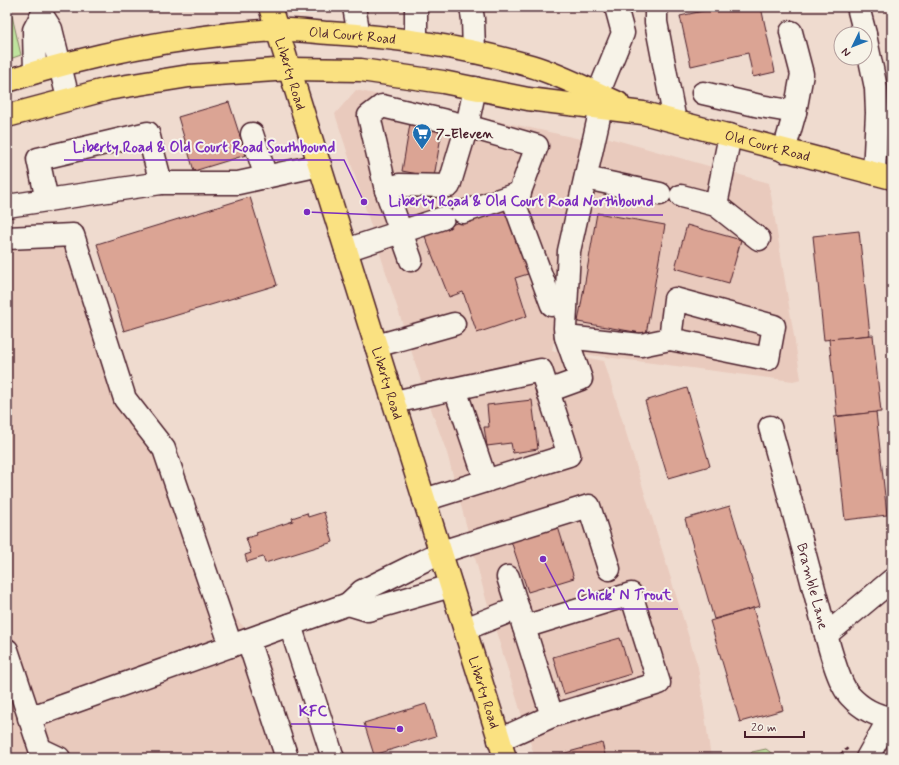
<svg xmlns="http://www.w3.org/2000/svg" width="899" height="765" viewBox="0 0 899 765" font-family="Mynerve,sans-serif">
<style>
.built{fill:#e9cabd}
.green{fill:#bfe49e;stroke:#848264}
.building{fill:#dba494;stroke:#4a1f2b}
.lines{fill:none;stroke-linecap:round;stroke-linejoin:round}
.minor-casing{stroke:#4a1f2b;stroke-width:25}
.major-casing{stroke:#4a1f2b;stroke-width:25}
.path{stroke:#4a1f2b;stroke-width:2.5;stroke-dasharray:3 3;stroke-linecap:butt}
.minor{stroke:#f7f3e8;stroke-width:22}
.major{stroke:#fae181;stroke-width:22}
.labels{text-anchor:middle;stroke-width:4;stroke-linejoin:round;paint-order:stroke}
.street-label{font-size:14px;fill:#4a1f2b;stroke:#f7f3e8}
.poi-label{font-size:14px;font-weight:bold;fill:#4a1f2b;stroke:#f7f3e8;text-anchor:start}
.leader{fill:none;stroke:#7b2cbf;stroke-width:1.5}
.callout-dot{fill:#7b2cbf;stroke:#f7f3e8;stroke-width:1.5}
.callout-label{font-size:15px;text-anchor:middle;font-weight:bold;fill:#7b2cbf;stroke:#f7f3e8;stroke-width:4;stroke-linejoin:round;paint-order:stroke}
</style>
<rect width="100%" height="100%" fill="#efdbcf"/>
<filter id="ink" filterUnits="userSpaceOnUse"><feTurbulence type="fractalNoise" baseFrequency=".025" numOctaves="2"/><feDisplacementMap in="SourceGraphic" scale="8" xChannelSelector="R" yChannelSelector="G"/><feConvolveMatrix kernelMatrix="1 2 1 2 8 2 1 2 1" color-interpolation-filters="sRGB"/></filter>
<g filter="url(#ink)">
<!-- built -->
<g class="built">
<path d="M 356,90 L 590,141 L 552,351 L 604,361 L 698,667 L 711,758 L 535,758 L 486,599 L 447,453 L 421,381 L 335,114 Z"/>
<path d="M 602,136 L 769,183 L 801,379 L 793,381 L 559,351 Z"/>
<path d="M 7,226 L 79,227 L 121,369 L 160,461 L 199,580 L 266,650 L 298,758 L 7,758 Z"/>
</g>
<!-- green -->
<g class="green">
<path d="M 7,7 L 10,7 L 21,55 L 7,60 Z"/>
<path d="M 766,749 L 778,758 L 748,758 L 752,752 Z"/>
</g>
<!-- building -->
<g class="building">
<path d="M 721,7 L 761,7 L 775,72 L 753,77 L 748,53 L 691,66 L 680,16 Z"/>
<path d="M 229,102 L 246,155 L 194,171 L 178,117 Z"/>
<path d="M 410,124 L 442,130 L 434,177 L 402,171 Z"/>
<path d="M 250,197 L 277,285 L 124,331 L 97,244 Z"/>
<path d="M 504,207 L 518,247 L 522,245 L 531,273 L 515,278 L 527,316 L 477,333 L 463,292 L 449,297 L 424,234 Z"/>
<path d="M 597,213 L 665,225 L 646,334 L 578,322 Z"/>
<path d="M 687,225 L 741,240 L 729,283 L 675,268 Z"/>
<path d="M 859,231 L 870,335 L 824,340 L 813,236 Z"/>
<path d="M 873,335 L 881,412 L 837,416 L 829,339 Z"/>
<path d="M 687,388 L 710,466 L 668,478 L 645,401 Z"/>
<path d="M 532,400 L 538,449 L 513,453 L 511,443 L 487,446 L 484,427 L 489,427 L 487,405 Z"/>
<path d="M 876,412 L 887,515 L 845,520 L 834,417 Z"/>
<path d="M 730,506 L 760,606 L 714,619 L 685,519 Z"/>
<path d="M 324,512 L 333,542 L 265,563 L 263,557 L 247,562 L 245,555 L 251,553 L 246,538 L 257,535 L 256,533 L 293,521 L 292,518 L 307,513 L 308,517 Z"/>
<path d="M 558,527 L 574,578 L 528,592 L 511,541 Z"/>
<path d="M 753,608 L 783,710 L 740,722 L 710,621 Z"/>
<path d="M 620,638 L 631,674 L 564,694 L 553,657 Z"/>
<path d="M 426,704 L 436,736 L 374,755 L 364,723 Z"/>
<path d="M 7,742 L 12,758 L 7,758 Z"/>
<path d="M 602,743 L 606,758 L 555,758 L 554,756 Z"/>
</g>
<g class="lines">
<!-- minor casing -->
<g class="minor-casing">
<g id="minor">
<path d="M 354,7 L 359,35"/>
<path d="M 471,7 L 473,19 L 474,52"/>
<path d="M 656,7 L 656,22 L 675,121"/>
<path d="M 858,7 L 865,34"/>
<path d="M 865,35 L 876,88 L 877,113 L 874,173"/>
<path d="M 416,41 L 416,7"/>
<path d="M 35,72 L 34,30 L 42,15 L 51,29 L 68,98"/>
<path d="M 703,93 L 760,106 L 795,112"/>
<path d="M 598,94 L 623,33 L 616,7"/>
<path d="M 601,108 L 569,251 L 565,328 L 566,337 L 641,345 L 670,339 L 768,359 L 774,326 L 675,299 L 670,339"/>
<path d="M 252,134 L 266,177"/>
<path d="M 730,135 L 716,205 L 759,239"/>
<path d="M 784,151 L 795,112 L 802,74 L 791,32"/>
<path d="M 586,178 L 660,194"/>
<path d="M 386,190 L 369,116 L 382,106 L 467,126 L 537,146 L 515,205 L 552,305"/>
<path d="M 681,196 L 716,205"/>
<path d="M 47,200 L 38,159 L 148,133 L 161,183"/>
<path d="M 7,206 L 161,183 L 238,183 L 320,165"/>
<path d="M 463,212 L 520,193"/>
<path d="M 7,238 L 73,235 L 125,399 L 164,449 L 231,646"/>
<path d="M 346,250 L 443,218"/>
<path d="M 411,260 L 386,190 L 399,185 L 449,186 L 467,126 L 475,88"/>
<path d="M 376,346 L 454,324"/>
<path d="M 455,389 L 486,481"/>
<path d="M 548,391 L 581,379 L 566,337"/>
<path d="M 394,402 L 541,370 L 569,455 L 424,500"/>
<path id="s1" d="M 770,427 C 787,487 803,547 819,608 C 825,630 836,681 850,696 C 861,708 876,716 892,718"/>
<path d="M 508,577 L 552,716"/>
<path d="M 451,586 L 368,610 L 348,604 L 362,591 L 441,552 L 589,506 L 609,569"/>
<path d="M 290,625 L 333,758"/>
<path d="M 465,629 L 518,608"/>
<path d="M 826,635 L 892,580"/>
<path d="M 248,640 L 287,758"/>
<path d="M 7,650 L 40,749 L 59,758"/>
<path d="M 29,718 L 348,604"/>
<path d="M 499,740 L 552,716 L 659,683 L 631,594 L 524,627"/>
<path d="M 867,758 L 890,717"/>
</g>
</g>
<!-- major casing -->
<g class="major-casing">
<g id="major">
<path id="s2" d="M 270,7 L 505,758"/>
<path id="s3" d="M 7,81 C 95,53 184,36 276,30 C 293,29 312,32 329,33 C 397,37 465,47 531,66 C 559,74 591,91 618,103"/>
<path id="s4" d="M 7,116 L 108,89 L 189,76 L 290,69 L 361,70 L 443,82 L 528,99 L 643,113 L 892,178"/>
</g>
</g>
<!-- path -->
<path class="path" d="M 836,758 L 848,748"/>
<!-- minor -->
<use href="#minor" class="minor"/>
<!-- major -->
<use href="#major" class="major"/>
</g>
</g>
<!-- icons -->
<defs>
<g id="supermarket-pin" transform="scale(1)"><path d="M0 17L-7.5 6A9.5 9.5 0 1 1 7.5 6Z" fill="#1f6fb2" stroke="#f7f3e8"/><path d="M-6-5.5h2.5l.6 2H6L4.5 2H-2.5L-4.4-4H-6ZM-1.5 3.2a1.3 1.3 0 1 0 .1 0ZM3 3.2a1.3 1.3 0 1 0 .1 0Z" fill="#fff"/></g>
</defs>
<g fill-rule="evenodd">
<use href="#supermarket-pin" x="422" y="133"/>
</g>
<g class="labels">
<!-- street labels -->
<g class="street-label">
<text dy="5" stroke="none"><textPath href="#s3" startOffset="351">Old Court Road</textPath></text>
<text dy="5" stroke="none"><textPath href="#s2" startOffset="70">Liberty Road</textPath></text>
<text dy="5" stroke="none"><textPath href="#s4" startOffset="773">Old Court Road</textPath></text>
<text dy="5" stroke="none"><textPath href="#s2" startOffset="394">Liberty Road</textPath></text>
<text dy="5" stroke="none"><textPath href="#s1" startOffset="165">Bramble Lane</textPath></text>
<text dy="5" stroke="none"><textPath href="#s2" startOffset="718">Liberty Road</textPath></text>
</g>
<!-- poi labels -->
<g class="poi-label">
<text x="436" y="138">7-Eleven</text>
</g>
</g>
<!-- callouts -->
<path class="leader" d="M364 202L344 160H64M307 212L380 215H663M543 559L569 609H678M400 729L335 724H291"/>
<g class="callout-dot">
<circle cx="364" cy="202" r="4"/>
<circle cx="307" cy="212" r="4"/>
<circle cx="543" cy="559" r="4"/>
<circle cx="400" cy="729" r="4"/>
</g>
<g class="callout-label">
<text x="204" y="152">Liberty Road &amp; Old Court Road Southbound</text>
<text x="521" y="206">Liberty Road &amp; Old Court Road Northbound</text>
<text x="624" y="600">Chick' N Trout</text>
<text x="313" y="716">KFC</text>
</g>
<!-- margin -->
<rect width="899" height="765" fill="none" stroke="#f7f3e8" stroke-width="24"/>
<rect x="12" y="12" width="875" height="741" fill="none" stroke="#4a1f2b" stroke-width="1.5" filter="url(#ink)"/>
<!-- north arrow -->
<g transform="translate(853 46) rotate(227)"><circle r="19" fill="#f7f3e8" stroke="#b29e9c"/>
<path d="M0-3L7 15L0 10L-7 15Z" fill="#1f6fb2"/>
<text y="-6" font-size="11" font-weight="bold" text-anchor="middle" fill="#4a1f2b">N</text>
</g>
<!-- scale -->
<path d="M745 731v6h59v-6" fill="none" stroke="#4a1f2b" stroke-width="2"/>
<text x="751" y="731" font-size="12" fill="#4a1f2b" stroke="#f7f3e8" stroke-width="3" paint-order="stroke">20 m</text>
</svg>
